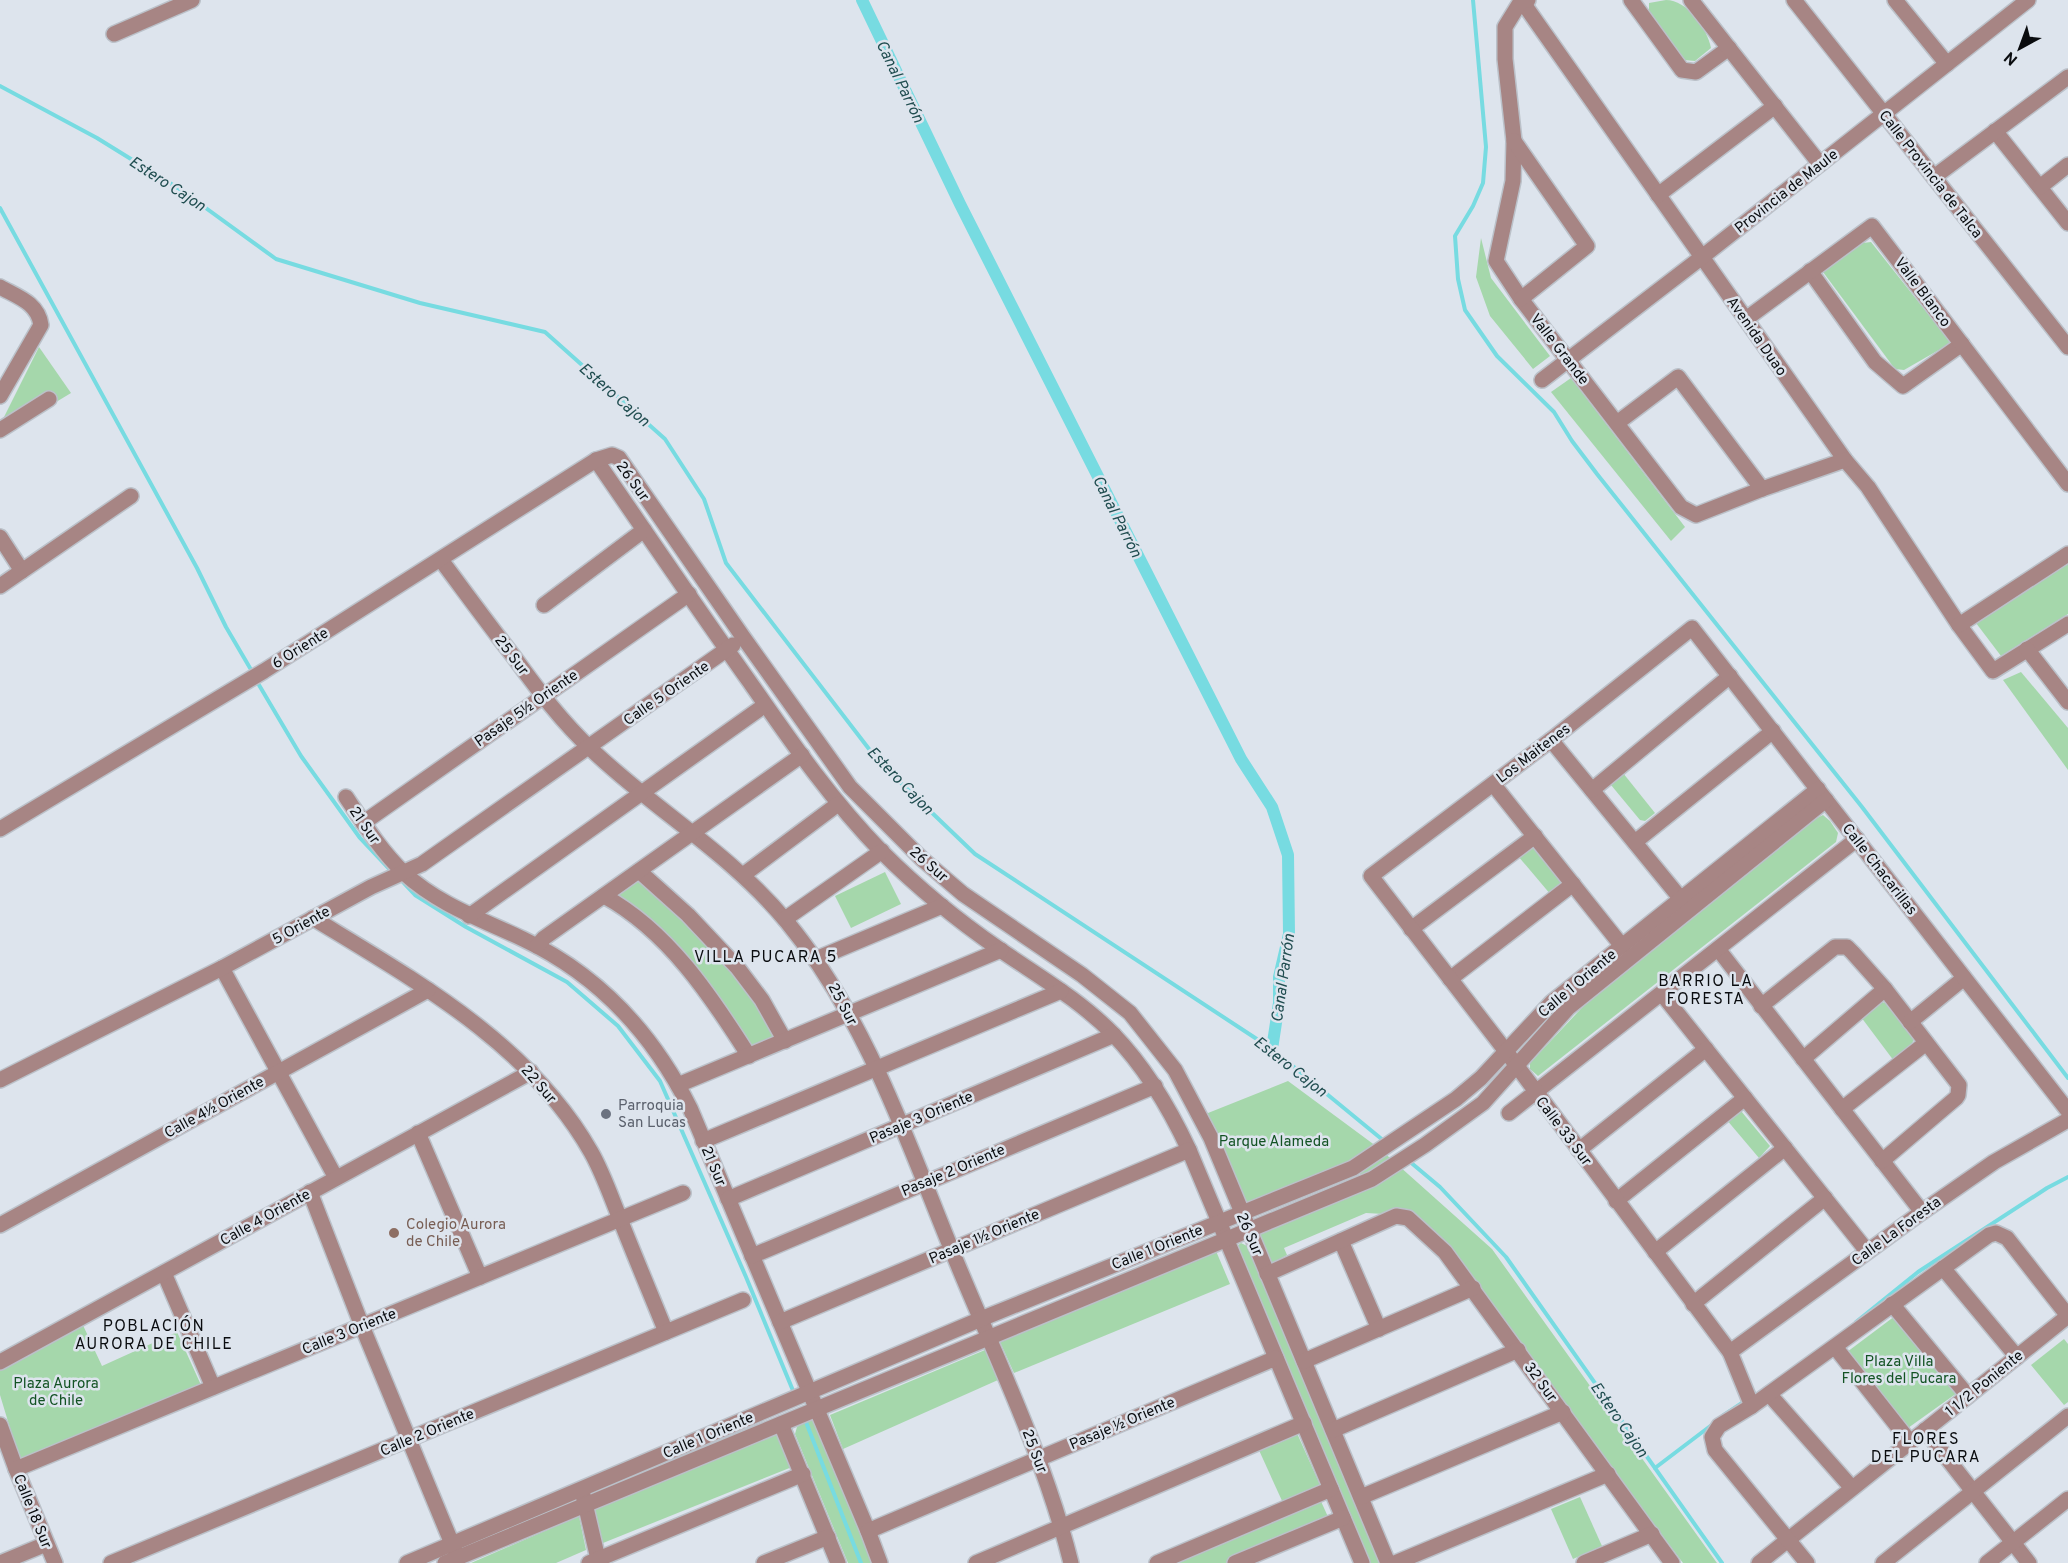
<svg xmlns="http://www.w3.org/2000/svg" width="2068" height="1563" viewBox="0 0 2068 1563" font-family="Overpass,sans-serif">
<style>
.green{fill:#a5d7ab}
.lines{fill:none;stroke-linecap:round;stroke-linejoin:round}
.stream{stroke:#77dbe1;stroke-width:4}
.canal{stroke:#77dbe1;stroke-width:12}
.minor-casing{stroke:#bbc1c9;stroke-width:18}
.minor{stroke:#a78584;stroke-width:15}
.worship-dot{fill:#6b7280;stroke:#dde4ed;stroke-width:2}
.education-dot{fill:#8d6e63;stroke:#dde4ed;stroke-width:2}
.labels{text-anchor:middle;stroke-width:5;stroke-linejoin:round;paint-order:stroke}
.street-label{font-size:15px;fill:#0a0c0f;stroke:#dde4ed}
.worship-label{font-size:15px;fill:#5b616d;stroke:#dde4ed;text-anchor:start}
.park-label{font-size:15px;fill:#135324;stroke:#dde4ed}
.education-label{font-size:15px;fill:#785e54;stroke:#dde4ed;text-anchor:start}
.water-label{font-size:16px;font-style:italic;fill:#204d50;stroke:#dde4ed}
.neighbourhood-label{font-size:16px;letter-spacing:1.5px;fill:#0a0c0f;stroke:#dde4ed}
</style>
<rect width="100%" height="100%" fill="#dde4ed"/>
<!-- green -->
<g class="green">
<path d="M 1666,0 C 1687,0 1707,28 1711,48 L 1695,61 L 1684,60 L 1649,11 L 1649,3 Z"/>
<path d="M 1481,238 L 1491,278 L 1550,356 L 1533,369 L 1490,316 L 1476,277 Z"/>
<path d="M 1871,242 L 1951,343 L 1904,370 L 1895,369 L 1823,272 L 1863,243 Z"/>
<path d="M 39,347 L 71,393 L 0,436 L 0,425 Z"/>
<path d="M 1571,378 L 1685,527 L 1671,541 L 1551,392 Z"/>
<path d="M 2068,563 L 2068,614 L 2001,656 L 1976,623 Z"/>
<path d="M 2021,672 L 2068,728 L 2068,770 L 2003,680 Z"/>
<path d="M 1623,773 L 1655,813 L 1645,821 L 1640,820 L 1611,785 Z"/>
<path d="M 1823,815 L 1830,821 L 1838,833 L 1836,842 L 1538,1076 L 1530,1069 L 1530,1063 L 1592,997 L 1811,821 Z"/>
<path d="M 1528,848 L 1534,848 L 1562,883 L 1551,895 L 1518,856 Z"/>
<path d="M 639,871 L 688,915 L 785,1041 L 749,1056 L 695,977 L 604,896 Z"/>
<path d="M 885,872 L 901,904 L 851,928 L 835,896 Z"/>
<path d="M 1882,1002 L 1889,1004 L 1914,1038 L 1911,1047 L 1894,1061 L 1861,1017 Z"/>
<path d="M 1288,1081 L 1380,1149 L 1492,1249 L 1717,1563 L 1683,1563 L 1444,1244 L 1384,1214 L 1366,1213 L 1284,1248 L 1287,1255 L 1271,1264 L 1256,1236 L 1373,1185 L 1353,1168 L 1237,1209 L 1198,1117 Z"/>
<path d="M 1736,1111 L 1741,1111 L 1770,1146 L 1759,1158 L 1726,1119 Z"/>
<path d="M 1241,1243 L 1247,1246 L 1382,1563 L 1368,1563 L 1237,1246 Z"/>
<path d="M 1216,1251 L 1230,1284 L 1014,1373 L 1000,1342 Z"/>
<path d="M 1895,1316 L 1957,1393 L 1908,1428 L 1847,1352 Z"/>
<path d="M 81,1321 L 102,1366 L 177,1332 L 201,1385 L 20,1461 L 0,1395 L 0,1366 Z"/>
<path d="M 2064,1339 L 2068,1344 L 2068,1402 L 2064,1405 L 2031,1365 Z"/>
<path d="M 985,1350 L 998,1380 L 843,1449 L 830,1415 Z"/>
<path d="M 810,1418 L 815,1423 L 865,1542 L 871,1563 L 848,1563 L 795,1434 L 797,1427 Z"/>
<path d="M 1296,1431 L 1321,1487 L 1283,1503 L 1258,1448 Z"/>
<path d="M 778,1433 L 792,1467 L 603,1543 L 593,1510 Z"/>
<path d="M 1319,1497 L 1329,1519 L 1226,1563 L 1163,1563 Z"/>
<path d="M 1580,1497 L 1602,1546 L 1573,1559 L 1551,1509 Z"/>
<path d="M 579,1516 L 586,1550 L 556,1563 L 471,1563 Z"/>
</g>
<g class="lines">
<!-- stream -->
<g class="stream">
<path d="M 1473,0 L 1486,147 L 1483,183 L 1473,206 L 1455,236 L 1458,279 L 1465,310 L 1497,356 L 1554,412 L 1572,441 L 1597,474 L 1862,807 L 2068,1078"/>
<path d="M 0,86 L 97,138 L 181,190 L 276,259 L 420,303 L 545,332 L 665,439 L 704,499 L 726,563 L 879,762 L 975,854 L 1272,1049 L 1384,1141"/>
<path d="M 0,208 L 197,568 L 226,627 L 250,668"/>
<path d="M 259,685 L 301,756 L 360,838 L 392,872"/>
<path d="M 400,879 L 415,895 L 466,927 L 567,982 L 618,1026 L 660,1081 L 746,1277 L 794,1393"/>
<path d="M 1409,1161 L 1440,1187 L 1506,1257 L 1722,1563"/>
<path d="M 1856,1322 L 1918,1272 L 2047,1188 L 2068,1177"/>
<path d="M 1724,1415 L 1745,1401"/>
<path d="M 804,1417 L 861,1563"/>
<path d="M 1655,1468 L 1713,1424"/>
</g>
<!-- canal -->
<path class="canal" d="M 862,0 L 960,204 L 1241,759 L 1272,807 L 1288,855 L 1289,934 L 1279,977 L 1279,1003 L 1272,1049"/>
<!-- minor casing -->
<g class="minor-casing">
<g id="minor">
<path d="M 1521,0 L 1845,460 L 1868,487 L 1959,625 L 1993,671 L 2068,624"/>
<path d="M 1528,0 L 1521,1 L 1505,27 L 1505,59 L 1514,141 L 1513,181 L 1496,261 L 1521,299 L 1681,507 L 1696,515 L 1762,489 L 1845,460"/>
<path d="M 1631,0 L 1682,70 L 1696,72 L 1729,48"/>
<path d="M 1691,0 L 1820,164"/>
<path d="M 1794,0 L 2068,347"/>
<path d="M 1895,0 L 1947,64"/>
<path d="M 114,34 L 192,0"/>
<path d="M 1995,131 L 2068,223"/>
<path d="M 1514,141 L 1587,246 L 1521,299"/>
<path d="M 1934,177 L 2068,77"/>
<path d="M 2040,187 L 2068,165"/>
<path d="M 1658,195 L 1775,106"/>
<path d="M 1810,271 L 1875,362 L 1903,386 L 1962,344"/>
<path d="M 0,287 C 18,297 38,303 41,325 L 0,396"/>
<path d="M 1746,319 L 1872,226 L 2068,484"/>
<path d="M 1542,380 L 1702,257 L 2028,0"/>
<path d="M 1617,423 L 1678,377 L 1762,489"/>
<path d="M 0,430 L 49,399"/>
<path d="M 596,460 C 647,534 697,608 749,681 C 790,740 831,800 882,852 C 918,888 957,920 999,949 C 1038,976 1080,1000 1113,1034 C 1146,1068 1169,1107 1189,1150 L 1362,1563"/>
<path d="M 0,537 L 22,571"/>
<path d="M 441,560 C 465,592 489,625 514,657 C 538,690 562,722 592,750 C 656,811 730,853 787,922 C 868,1020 909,1147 957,1263 C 998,1362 1045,1459 1071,1563"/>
<path d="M 0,586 L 131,496"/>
<path d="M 544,605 L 644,530"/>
<path d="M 1959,625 L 2068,554"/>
<path d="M 2027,649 L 2068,702"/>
<path d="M 1551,740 L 1681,899"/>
<path d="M 1493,784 L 1622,946"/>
<path d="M 1592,790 L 1730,676"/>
<path d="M 346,797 C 364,824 381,851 404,873 C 439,905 481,919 523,939 C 599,975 653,1034 690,1108 L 868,1531 L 880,1563"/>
<path d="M 363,823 L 689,594"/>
<path d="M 0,829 L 264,671 L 596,460 L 612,455 L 619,458 L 743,637 L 850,787 L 922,859 L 963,894 L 1082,975 L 1130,1013 L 1175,1070 L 1211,1138 L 1388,1563"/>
<path d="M 1635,842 L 1773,731"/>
<path d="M 639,871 L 688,915 L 737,967 L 762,1000 L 785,1041"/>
<path d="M 743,875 L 838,804"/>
<path d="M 604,896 C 668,931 711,996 749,1056"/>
<path d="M 469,916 L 765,705"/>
<path d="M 313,918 C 416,981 530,1044 591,1152 C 603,1173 611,1197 620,1219 C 635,1257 651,1295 666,1332"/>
<path d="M 785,919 L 882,851"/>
<path d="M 1411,929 L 1535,836"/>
<path d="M 537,946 L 544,938 L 802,755"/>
<path d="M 1718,949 L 1922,1212"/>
<path d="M 816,959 L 942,906"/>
<path d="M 222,968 L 336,1178"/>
<path d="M 1450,979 L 1573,884"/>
<path d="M 1662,994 L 1867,1251"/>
<path d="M 1761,1006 L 1835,947 L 1847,947 L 1853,953 L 1885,989 L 1959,1085 L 1958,1095 L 1956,1098 L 1882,1161"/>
<path d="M 1910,1022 L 1964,978"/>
<path d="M 1803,1059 L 1885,989"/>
<path d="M 0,1080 L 222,968 L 371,887 L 422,864 L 733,645"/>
<path d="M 678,1085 L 1001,950"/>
<path d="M 1842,1109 L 1926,1043"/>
<path d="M 1509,1113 L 1857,839"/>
<path d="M 418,1133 L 480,1277"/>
<path d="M 703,1141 L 1061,991"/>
<path d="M 1579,1150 L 1706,1049"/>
<path d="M 310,1192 L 362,1326 L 455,1551"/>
<path d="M 728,1199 L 1114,1035"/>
<path d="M 1616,1201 L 1745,1098"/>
<path d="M 0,1225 L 428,990"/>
<path d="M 1341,1241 L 1379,1329"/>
<path d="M 1655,1252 L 1785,1148"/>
<path d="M 752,1256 L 1155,1086"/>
<path d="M 1943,1268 L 2017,1357"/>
<path d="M 164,1273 L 213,1387"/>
<path d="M 1267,1274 L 1396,1216 L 1408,1218 L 1445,1252 L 1672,1563"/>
<path d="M 1693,1304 L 1825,1198"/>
<path d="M 1892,1304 L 1968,1396"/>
<path d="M 780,1322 L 1189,1150"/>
<path d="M 1835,1347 L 1910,1442"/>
<path d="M 1730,1352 L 1922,1212 L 1994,1162 L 2068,1120"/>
<path d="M 1304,1361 L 1473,1288"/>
<path d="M 0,1362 L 531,1072"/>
<path d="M 1769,1394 L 1852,1488"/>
<path d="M 1752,1406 L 1730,1352 L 1505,1050 L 1371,876 L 1551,740 L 1692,628 L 2068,1111"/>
<path d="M 781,1424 L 838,1563"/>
<path d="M 0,1425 L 16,1469 L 55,1563"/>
<path d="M 1333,1430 L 1518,1350"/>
<path d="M 1925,1430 L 2029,1563"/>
<path d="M 16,1469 L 683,1193"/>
<path d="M 583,1495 L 599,1563"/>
<path d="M 1361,1497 L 1563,1412"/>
<path d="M 868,1531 L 1276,1358"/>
<path d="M 0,1563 L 46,1544"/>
<path d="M 111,1563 L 743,1300"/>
<path d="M 407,1563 L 981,1319 L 1353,1168 L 1456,1099 L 1481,1078 L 1552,1002 L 1818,789"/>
<path d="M 445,1563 L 1372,1179 L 1425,1145 L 1483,1103 L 1568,1008 L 1826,800"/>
<path d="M 589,1563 L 803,1474"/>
<path d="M 764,1563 L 828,1537"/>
<path d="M 976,1563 L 1304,1423"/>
<path d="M 1157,1563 L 1331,1489"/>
<path d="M 1235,1563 L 1343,1518"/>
<path d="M 1395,1563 L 1608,1474"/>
<path d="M 1584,1563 L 1652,1534"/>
<path d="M 1759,1563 L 2068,1316"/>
<path d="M 1807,1563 L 1715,1450 L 1712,1437 L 1719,1426 L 1752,1406 L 1989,1235 L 1996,1233 L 2007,1238 L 2068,1316"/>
<path d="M 1883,1563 L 2068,1416"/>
<path d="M 1987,1563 L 2068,1499"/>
</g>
</g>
<!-- minor -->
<use href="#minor" class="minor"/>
</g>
<!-- markers -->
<circle class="worship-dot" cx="606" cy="1114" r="6"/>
<circle class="education-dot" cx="394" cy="1233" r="6"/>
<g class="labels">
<!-- street labels -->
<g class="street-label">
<text transform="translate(1931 174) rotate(52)" y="5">Calle Provincia de Talca</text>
<text transform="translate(1786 191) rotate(-38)" y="5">Provincia de Maule</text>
<text transform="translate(1923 292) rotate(53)" y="5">Valle Blanco</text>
<text transform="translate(1757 336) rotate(55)" y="5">Avenida Duao</text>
<text transform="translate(1560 349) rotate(52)" y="5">Valle Grande</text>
<text transform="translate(633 481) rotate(54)" y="5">26 Sur</text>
<text transform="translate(300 648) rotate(-32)" y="5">6 Oriente</text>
<text transform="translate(512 655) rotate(53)" y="5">25 Sur</text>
<text transform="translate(666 693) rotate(-35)" y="5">Calle 5 Oriente</text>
<text transform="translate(526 708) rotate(-35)" y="5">Pasaje 5½ Oriente</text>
<text transform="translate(1533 753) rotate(-37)" y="5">Los Maitenes</text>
<text transform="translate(365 825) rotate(55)" y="5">21 Sur</text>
<text transform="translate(929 864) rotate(41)" y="5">26 Sur</text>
<text transform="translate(1880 869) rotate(52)" y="5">Calle Chacarillas</text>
<text transform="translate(301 925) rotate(-29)" y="5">5 Oriente</text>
<text transform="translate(1577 983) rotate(-40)" y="5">Calle 1 Oriente</text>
<text transform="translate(843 1004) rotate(62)" y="5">25 Sur</text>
<text transform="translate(539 1084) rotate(49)" y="5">22 Sur</text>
<text transform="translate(214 1107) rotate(-29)" y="5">Calle 4½ Oriente</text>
<text transform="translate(921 1117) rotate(-23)" y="5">Pasaje 3 Oriente</text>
<text transform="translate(1564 1131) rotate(53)" y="5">Calle 33 Sur</text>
<text transform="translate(714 1166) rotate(67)" y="5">21 Sur</text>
<text transform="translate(953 1170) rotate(-23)" y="5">Pasaje 2 Oriente</text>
<text transform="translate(265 1217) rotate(-29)" y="5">Calle 4 Oriente</text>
<text transform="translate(1896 1231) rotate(-36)" y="5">Calle La Foresta</text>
<text transform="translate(1250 1234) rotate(67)" y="5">26 Sur</text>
<text transform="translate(984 1236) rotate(-23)" y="5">Pasaje 1½ Oriente</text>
<text transform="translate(1157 1247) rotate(-22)" y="5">Calle 1 Oriente</text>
<text transform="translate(349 1331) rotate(-22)" y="5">Calle 3 Oriente</text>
<text transform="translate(1541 1382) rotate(54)" y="5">32 Sur</text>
<text transform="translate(1984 1383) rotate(-39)" y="5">1 1/2 Poniente</text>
<text transform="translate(1122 1423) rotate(-23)" y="5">Pasaje ½ Oriente</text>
<text transform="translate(427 1432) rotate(-23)" y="5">Calle 2 Oriente</text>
<text transform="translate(708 1435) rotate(-23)" y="5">Calle 1 Oriente</text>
<text transform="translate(1035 1451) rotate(69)" y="5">25 Sur</text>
<text transform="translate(33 1511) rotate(68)" y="5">Calle 18 Sur</text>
</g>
<!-- worship labels -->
<g class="worship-label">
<text x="618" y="1110">Parroquia<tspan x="618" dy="17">San Lucas</tspan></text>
</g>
<!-- park labels -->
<g class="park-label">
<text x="1274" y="1146">Parque Alameda</text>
<text x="1899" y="1366">Plaza Villa<tspan x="1899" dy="17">Flores del Pucara</tspan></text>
<text x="56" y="1388">Plaza Aurora<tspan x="56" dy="17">de Chile</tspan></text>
</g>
<!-- education labels -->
<g class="education-label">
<text x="406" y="1229">Colegio Aurora<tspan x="406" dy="17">de Chile</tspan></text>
</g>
<!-- water labels -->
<g class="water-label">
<text transform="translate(901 81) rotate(64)" y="6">Canal Parrón</text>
<text transform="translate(168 183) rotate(33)" y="6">Estero Cajon</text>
<text transform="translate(615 394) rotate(41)" y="6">Estero Cajon</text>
<text transform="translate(1118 516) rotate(63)" y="6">Canal Parrón</text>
<text transform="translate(901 780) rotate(46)" y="6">Estero Cajon</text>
<text transform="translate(1282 978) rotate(-82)" y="6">Canal Parrón</text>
<text transform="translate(1291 1066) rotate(38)" y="6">Estero Cajon</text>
<text transform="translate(1620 1419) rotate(55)" y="6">Estero Cajon</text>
</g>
<!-- neighbourhood labels -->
<g class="neighbourhood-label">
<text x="766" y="962">VILLA PUCARA 5</text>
<text x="1706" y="986">BARRIO LA<tspan x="1706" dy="18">FORESTA</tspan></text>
<text x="154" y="1331">POBLACIÓN<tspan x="154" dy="18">AURORA DE CHILE</tspan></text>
<text x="1926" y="1444">FLORES<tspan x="1926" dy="18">DEL PUCARA</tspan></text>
</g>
</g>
<!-- north arrow -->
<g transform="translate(2020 48) rotate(221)" stroke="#dde4ed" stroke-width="4.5" paint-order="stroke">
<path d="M0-4.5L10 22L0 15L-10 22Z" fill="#0a0c0f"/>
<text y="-9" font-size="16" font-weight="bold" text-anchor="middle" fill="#0a0c0f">N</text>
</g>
</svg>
